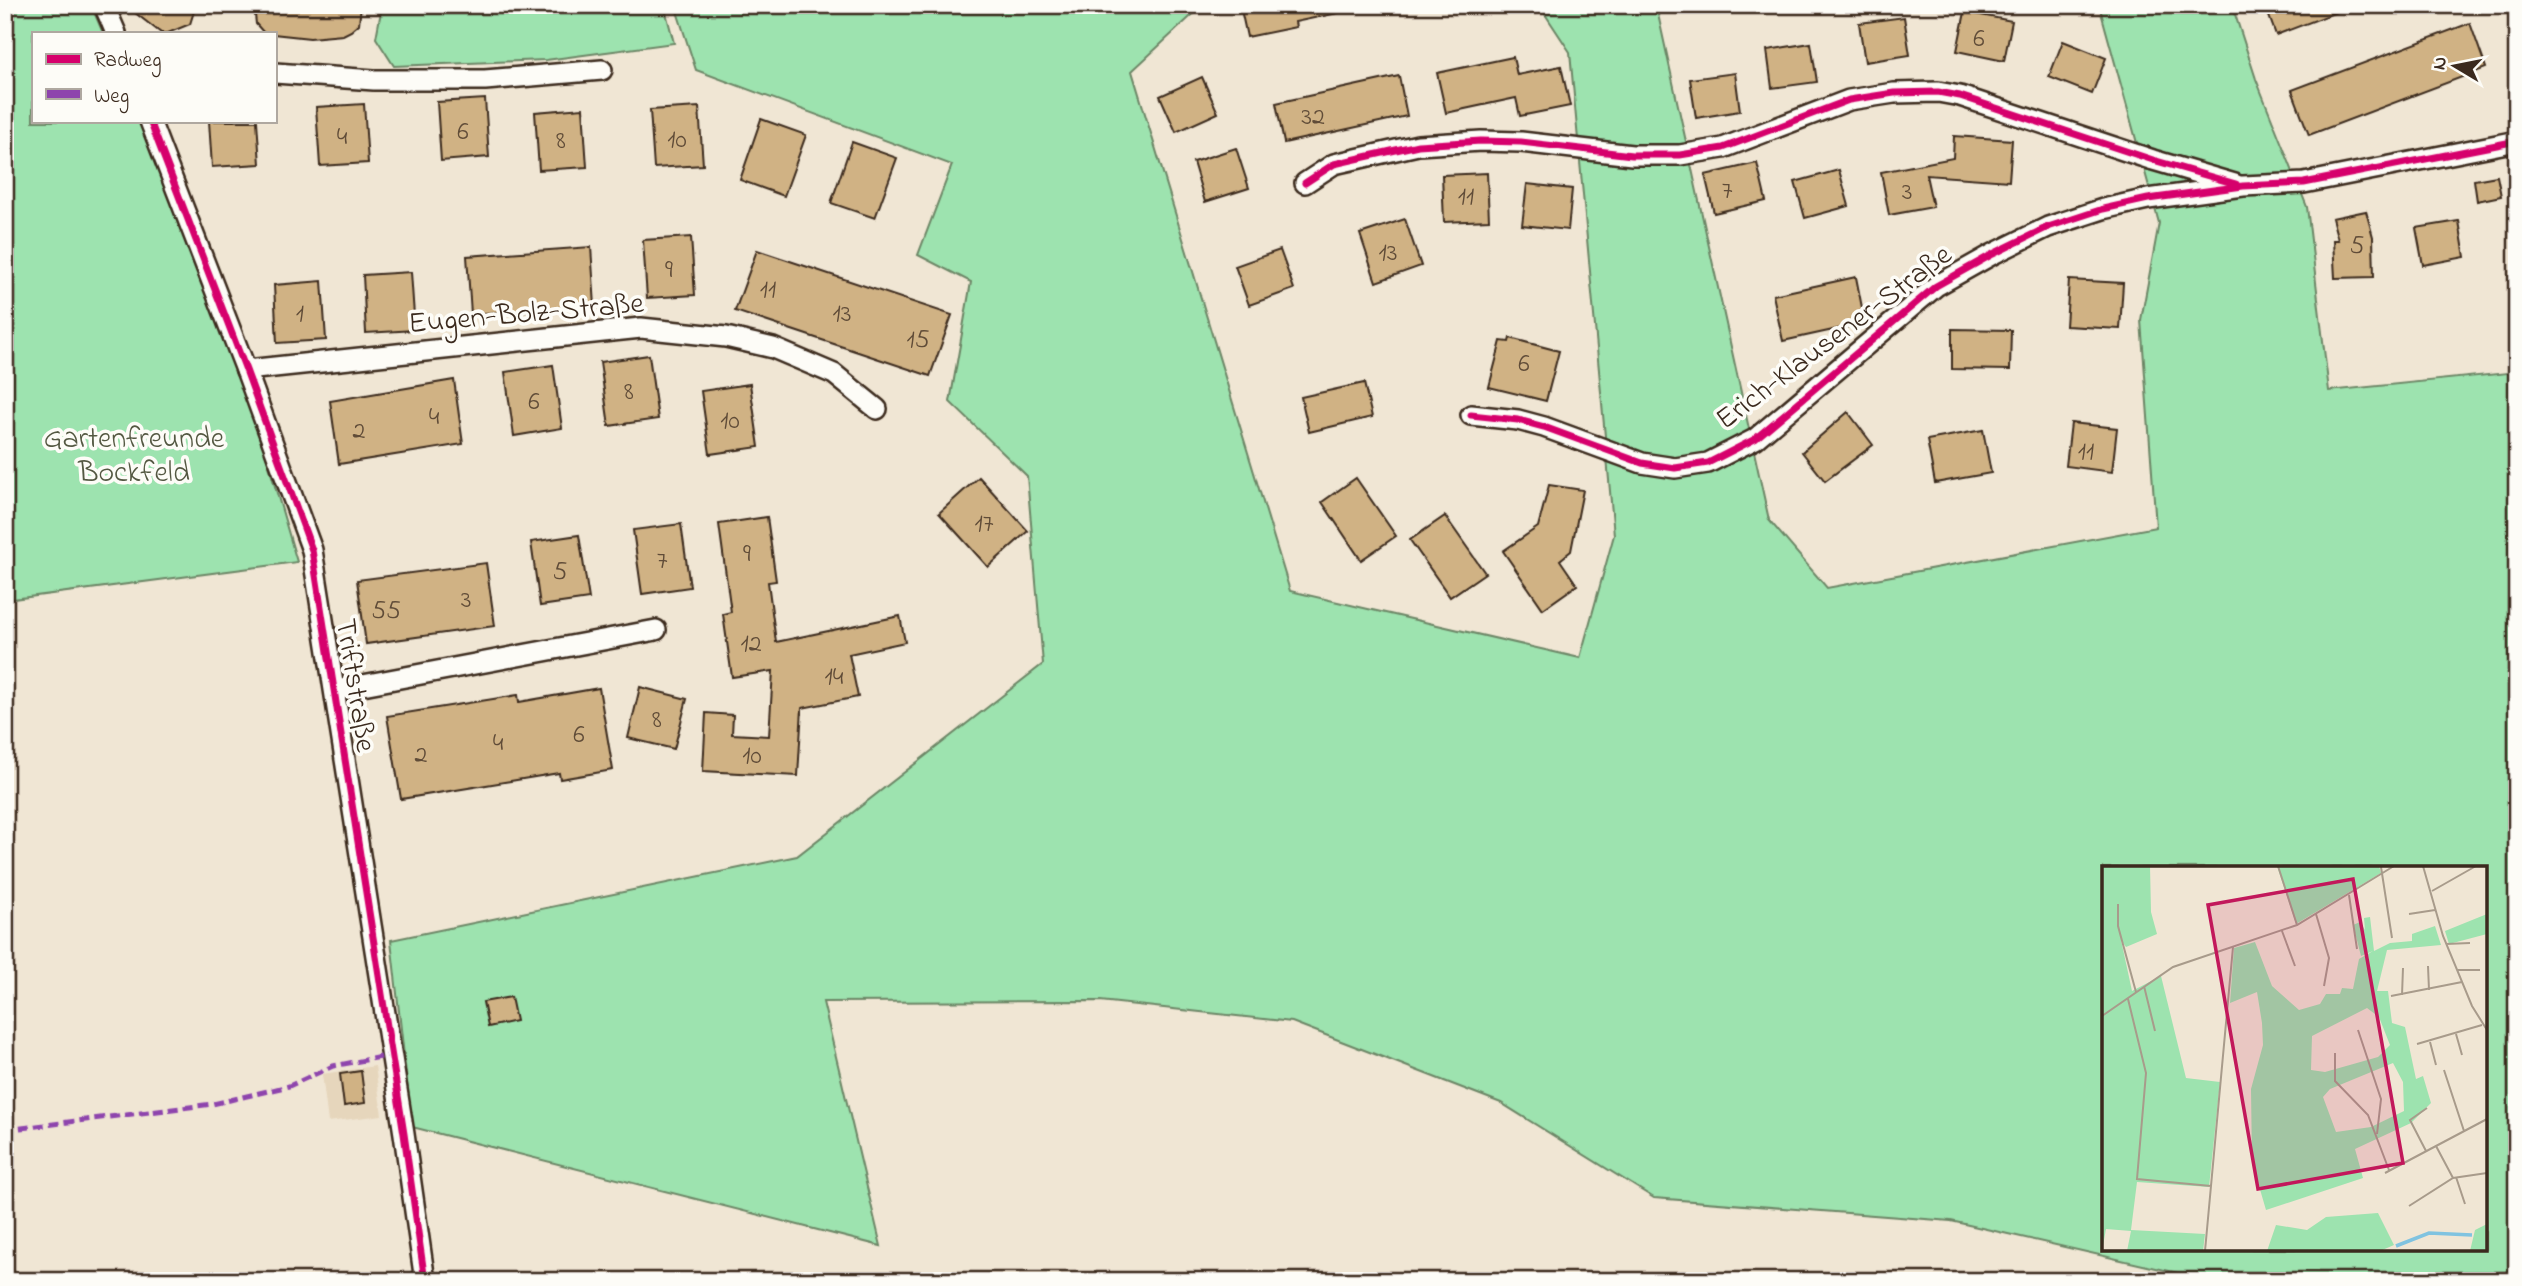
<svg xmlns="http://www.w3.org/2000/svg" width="2522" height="1286" viewBox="0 0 2522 1286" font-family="'Indie Flower',sans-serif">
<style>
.built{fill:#e6d6bc}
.green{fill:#9de3af;stroke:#6c8666;stroke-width:2;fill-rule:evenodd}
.building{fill:#d0b284;stroke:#3b2a1e;stroke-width:2}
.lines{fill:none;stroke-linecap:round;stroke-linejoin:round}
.street-casing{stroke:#3b2a1e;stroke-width:24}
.street{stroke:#fdfcf7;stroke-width:19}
.quiet{stroke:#8e44ad;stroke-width:5;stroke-dasharray:10 5;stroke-linecap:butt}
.cycleway-casing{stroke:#fdfcf7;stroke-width:11}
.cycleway{stroke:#d6006c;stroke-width:7}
.labels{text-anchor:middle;stroke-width:7;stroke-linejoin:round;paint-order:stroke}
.number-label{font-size:26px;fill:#604c38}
.street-label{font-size:30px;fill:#3b2a1e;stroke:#fdfcf7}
.park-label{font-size:30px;fill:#545842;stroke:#fdfcf7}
.inset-river{fill:none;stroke:#80c3e0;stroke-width:3.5}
.inset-road{fill:none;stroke:#a89b8b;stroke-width:2}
.view{fill:#c2185b;fill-opacity:0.15;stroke:#c2185b;stroke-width:3.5}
.inset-edge{fill:none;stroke:#3b2a1e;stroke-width:3.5}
</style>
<rect width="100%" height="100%" fill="#f0e6d4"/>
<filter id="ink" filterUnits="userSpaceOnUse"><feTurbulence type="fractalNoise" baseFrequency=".0143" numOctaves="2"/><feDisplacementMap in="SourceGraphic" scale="14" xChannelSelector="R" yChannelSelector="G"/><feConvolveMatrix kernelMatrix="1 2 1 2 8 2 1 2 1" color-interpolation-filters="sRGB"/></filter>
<g filter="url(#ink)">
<!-- built -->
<path class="built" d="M 375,1066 L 382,1115 L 328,1122 L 322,1074 Z"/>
<!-- green -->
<g class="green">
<path d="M 5,5 L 91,5 L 103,33 L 33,33 L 33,121 L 139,121 L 242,373 L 297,562 L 5,600 Z"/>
<path d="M 664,5 L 674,43 L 546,60 L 394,66 L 376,38 L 382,6 Z"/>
<path d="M 675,5 L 1203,5 L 1132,71 L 1290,591 L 1580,658 L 1614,535 L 1570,52 L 1539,5 L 1656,5 L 1769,520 L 1827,588 L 2156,527 L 2141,320 L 2159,223 L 2099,5 L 2232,5 L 2256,79 L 2307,207 L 2329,391 L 2517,372 L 2517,1271 L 2430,1281 L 2213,1281 L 1951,1221 L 1654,1198 L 1501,1103 L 1292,1022 L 1100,1001 L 823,1002 L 881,1246 L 412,1127 L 391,940 L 797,856 L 1043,664 L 1027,476 L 950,402 L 971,282 L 918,255 L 952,165 L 696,70 ZM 2104,868 L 2485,868 L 2485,1249 L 2104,1249 Z"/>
</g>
<!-- building -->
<g class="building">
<path d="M 125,5 L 196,5 L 190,24 L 168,33 L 161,33 Z"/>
<path d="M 254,5 L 361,5 L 359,24 L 351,31 L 343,35 L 310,38 L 264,33 L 256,24 Z"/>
<path d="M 1240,5 L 1337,5 L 1338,13 L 1295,22 L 1296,27 L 1247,37 Z"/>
<path d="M 2265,5 L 2349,5 L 2350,7 L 2276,35 Z"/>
<path d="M 1965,12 L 2012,21 L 2004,61 L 1957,51 Z"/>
<path d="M 1904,17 L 1910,55 L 1865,62 L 1859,23 Z"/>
<path d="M 2470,23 L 2486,68 L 2309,135 L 2292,90 Z"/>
<path d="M 2063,41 L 2106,58 L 2092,94 L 2049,77 Z"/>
<path d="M 1811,43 L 1817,82 L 1772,88 L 1767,50 Z"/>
<path d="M 1513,57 L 1517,75 L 1561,66 L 1570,106 L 1520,116 L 1516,98 L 1446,113 L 1437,73 Z"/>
<path d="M 1735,73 L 1740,111 L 1696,118 L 1690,79 Z"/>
<path d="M 1399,76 L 1407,116 L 1284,143 L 1276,103 Z"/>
<path d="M 1202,77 L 1218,113 L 1176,132 L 1160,96 Z"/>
<path d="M 485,99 L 489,157 L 441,161 L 437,102 Z"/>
<path d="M 364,104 L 368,163 L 320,166 L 316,107 Z"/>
<path d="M 699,107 L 703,165 L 654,168 L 650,110 Z"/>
<path d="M 583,108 L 587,167 L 539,170 L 535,112 Z"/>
<path d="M 761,119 L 806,135 L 784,196 L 740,180 Z"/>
<path d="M 209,121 L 257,121 L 260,164 L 212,167 Z"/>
<path d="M 1954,136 L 2012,140 L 2009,181 L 1926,175 L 1933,207 L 1889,215 L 1881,172 L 1953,158 Z"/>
<path d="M 852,142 L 897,158 L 875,218 L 831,203 Z"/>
<path d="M 1236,148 L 1249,188 L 1205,202 L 1193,162 Z"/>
<path d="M 1757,163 L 1766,201 L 1714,213 L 1705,175 Z"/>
<path d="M 1839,170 L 1849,206 L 1805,218 L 1795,182 Z"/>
<path d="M 1487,173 L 1489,220 L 1444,222 L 1442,175 Z"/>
<path d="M 2497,176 L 2501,196 L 2477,201 L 2474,180 Z"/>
<path d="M 1527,184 L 1572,189 L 1568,230 L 1522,225 Z"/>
<path d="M 2366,211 L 2373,237 L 2374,277 L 2335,278 L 2333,240 L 2338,240 L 2332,218 Z"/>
<path d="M 1405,219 L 1421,266 L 1376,282 L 1360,234 Z"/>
<path d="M 2459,221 L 2465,257 L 2423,265 L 2416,228 Z"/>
<path d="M 691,237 L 695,295 L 647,298 L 643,240 Z"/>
<path d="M 591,247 L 595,306 L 471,314 L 467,256 Z"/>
<path d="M 757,250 L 952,315 L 930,376 L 735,311 Z"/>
<path d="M 1280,250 L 1294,289 L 1249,305 L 1235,266 Z"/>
<path d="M 411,272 L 415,330 L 366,333 L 363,275 Z"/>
<path d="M 1856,277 L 1865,323 L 1783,341 L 1773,295 Z"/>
<path d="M 2069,280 L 2123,283 L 2120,329 L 2066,326 Z"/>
<path d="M 322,281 L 326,340 L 277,343 L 274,285 Z"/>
<path d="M 1952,329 L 2011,330 L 2010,370 L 1952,369 Z"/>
<path d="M 1510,338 L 1559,351 L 1546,401 L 1489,387 L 1501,341 L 1509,342 Z"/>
<path d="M 649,355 L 658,419 L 609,426 L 600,362 Z"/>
<path d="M 553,365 L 562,428 L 514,436 L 505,372 Z"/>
<path d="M 454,380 L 463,444 L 339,464 L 330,401 Z"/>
<path d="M 1364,383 L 1372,417 L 1309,432 L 1301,397 Z"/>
<path d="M 750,384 L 759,447 L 710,454 L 701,391 Z"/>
<path d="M 1848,412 L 1873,445 L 1825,481 L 1802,452 Z"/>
<path d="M 2071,423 L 2117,428 L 2112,472 L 2066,466 Z"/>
<path d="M 1983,430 L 1991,473 L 1935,483 L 1927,440 Z"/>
<path d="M 979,477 L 1028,531 L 988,567 L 939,513 Z"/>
<path d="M 1356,478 L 1396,536 L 1361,560 L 1322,502 Z"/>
<path d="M 1549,485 L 1583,490 L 1571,551 L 1560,560 L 1577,585 L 1543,609 L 1503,551 L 1538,527 Z"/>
<path d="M 1445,516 L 1485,573 L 1450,597 L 1410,540 Z"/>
<path d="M 767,517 L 776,581 L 768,582 L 776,642 L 900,616 L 905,642 L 849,654 L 858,697 L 802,708 L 798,776 L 703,771 L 706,713 L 733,715 L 732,734 L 769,736 L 773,671 L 732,677 L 723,614 L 731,612 L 719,524 Z"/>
<path d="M 681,524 L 690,587 L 642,594 L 633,530 Z"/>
<path d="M 579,535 L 589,599 L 540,606 L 531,542 Z"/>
<path d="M 486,563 L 495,626 L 366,644 L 357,580 Z"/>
<path d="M 640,687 L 687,699 L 674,749 L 628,738 Z"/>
<path d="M 599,688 L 613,770 L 560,779 L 559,773 L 401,799 L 387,716 L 518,695 L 519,702 Z"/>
<path d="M 511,997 L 516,1021 L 488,1027 L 483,1002 Z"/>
<path d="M 361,1071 L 365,1103 L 344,1106 L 340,1074 Z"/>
</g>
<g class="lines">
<!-- street casing -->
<g class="street-casing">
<g id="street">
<path d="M 104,5 L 116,33"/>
<path d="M 275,73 L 374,80 L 485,80 L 602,70"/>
<path d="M 150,121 L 246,370 L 312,550 L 404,1134 L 425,1281"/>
<path d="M 1305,183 L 1334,164 L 1418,145 L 1481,141 L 1521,142 L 1632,155 L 1680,155 L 1723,148 L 1849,100 L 1894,93 L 1938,92 L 1960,96 L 2153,160 L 2235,184"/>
<path d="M 246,370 L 641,328 L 726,337 L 773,348 L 834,374 L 877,409"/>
<path d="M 1471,415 L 1518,420 L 1544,427 L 1642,463 L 1675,468 L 1708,463 L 1755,439 L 1936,286 L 1993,254 L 2048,227 L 2103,209 L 2148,199 L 2243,186 L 2304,183 L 2517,141"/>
<path d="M 336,690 L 656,630"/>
</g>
</g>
<!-- street -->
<use href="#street" class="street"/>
<!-- quiet -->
<path class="quiet" d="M 5,1130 L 213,1104 L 289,1086 L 333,1066 L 392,1055"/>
<!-- cycleway casing -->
<g class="cycleway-casing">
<g id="cycleway">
<path d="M 150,121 L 246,370 L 312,550 L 404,1134 L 425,1281"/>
<path d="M 1305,183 L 1334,164 L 1418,145 L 1481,141 L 1521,142 L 1632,155 L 1680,155 L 1723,148 L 1849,100 L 1894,93 L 1938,92 L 1960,96 L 2153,160 L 2236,184"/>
<path d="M 1471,415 L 1518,420 L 1544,427 L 1642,463 L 1675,468 L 1708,463 L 1755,439 L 1936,286 L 1993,254 L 2048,227 L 2103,209 L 2148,199 L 2243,186 L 2304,183 L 2517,141"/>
</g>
</g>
<!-- cycleway -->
<use href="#cycleway" class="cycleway"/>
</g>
</g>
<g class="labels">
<!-- number labels -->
<g class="number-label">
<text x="1979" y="46">6</text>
<text x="1313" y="124">32</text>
<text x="463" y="139">6</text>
<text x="342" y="144">4</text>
<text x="677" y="147">10</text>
<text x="561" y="148">8</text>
<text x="1727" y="198">7</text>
<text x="1907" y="199">3</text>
<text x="1466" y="204">11</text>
<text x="2357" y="253">5</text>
<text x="1388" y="260">13</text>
<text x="669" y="277">9</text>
<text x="768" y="297">11</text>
<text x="300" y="321">1</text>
<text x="842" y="321">13</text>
<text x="918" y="347">15</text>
<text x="1524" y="371">6</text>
<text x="629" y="399">8</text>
<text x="534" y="409">6</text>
<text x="434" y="424">4</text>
<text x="730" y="428">10</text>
<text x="359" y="438">2</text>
<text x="2086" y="459">11</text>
<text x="984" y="531">17</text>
<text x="747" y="561">9</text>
<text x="662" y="568">7</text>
<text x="560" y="579">5</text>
<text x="466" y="607">3</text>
<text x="386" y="618">55</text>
<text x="751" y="651">12</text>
<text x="834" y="684">14</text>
<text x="657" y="727">8</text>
<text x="579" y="742">6</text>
<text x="498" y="750">4</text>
<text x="421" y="762">2</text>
<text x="752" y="763">10</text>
</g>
<!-- street labels -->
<g class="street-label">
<text transform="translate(526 312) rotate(-5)" y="10">Eugen-Bolz-Straße</text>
<text transform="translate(1833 336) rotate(-37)" y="10">Erich-Klausener-Straße</text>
<text transform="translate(357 685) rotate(81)" y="10">Triftstraße</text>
</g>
<!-- park labels -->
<g class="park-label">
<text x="134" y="447">Gartenfreunde<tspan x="134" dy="34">Bockfeld</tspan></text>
</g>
</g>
<!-- overview -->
<g transform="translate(2102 866)">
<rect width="385" height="385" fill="#f0e6d4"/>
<path d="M 0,0 L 48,0 L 49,46 L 55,68 L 24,81 L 19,74 L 30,125 L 59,110 L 84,212 L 118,216 L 107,321 L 35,316 L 29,364 L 103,368 L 101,385 L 25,385 L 29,365 L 4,363 L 0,385 ZM 175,0 L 277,0 L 279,7 L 194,58 ZM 385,48 L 385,68 L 347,78 L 343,65 ZM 268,51 L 272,85 L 288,77 L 310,75 L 310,68 L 333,60 L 339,79 L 285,84 L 275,125 L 286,125 L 290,157 L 303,161 L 314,213 L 321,210 L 329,237 L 309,257 L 253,283 L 261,312 L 164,344 L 150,296 L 149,223 L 161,179 L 160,157 L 155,126 L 128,137 L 132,82 L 153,76 L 170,120 L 197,144 L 218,138 L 224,128 L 238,128 L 240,122 L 251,123 L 257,93 L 271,85 L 259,90 L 251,59 L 258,56 L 263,64 L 262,52 ZM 265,142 L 277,151 L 288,179 L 276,191 L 223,206 L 209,204 L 210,170 ZM 291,197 L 301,216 L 302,245 L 269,261 L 234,266 L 221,231 L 228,223 ZM 276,347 L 292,379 L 278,385 L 165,385 L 174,359 L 205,364 L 224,351 ZM 385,358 L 385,385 L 368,385 L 373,364 Z" fill="#9de3af" fill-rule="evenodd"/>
<path class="inset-river" d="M 294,380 L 327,367 L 370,369"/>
<path class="inset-road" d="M 176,0 L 195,59M 321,0 L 341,70 L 370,140 L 385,164M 279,1 L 290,72M 330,25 L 374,0M 247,29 L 255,83M 16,38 L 16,60 L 34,126M 214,48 L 227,92 L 222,120M 307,48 L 333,44M 180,65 L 193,100M 344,78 L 368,77M 326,100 L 327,124M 355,104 L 378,104M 42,120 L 53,165M 300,129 L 301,102M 289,130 L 360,116M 26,133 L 44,207 L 35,313 L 109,320M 0,150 L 71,101 L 195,59 L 292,0M 256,164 L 279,233 L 275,268M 354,168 L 360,189M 328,176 L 334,199M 315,178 L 380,159M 233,187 L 233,215 L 266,249 L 287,304M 342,204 L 362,265M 334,280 L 351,312M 324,285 L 308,254 L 325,242M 283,307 L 385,253M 354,311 L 363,338M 307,340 L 351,312 L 385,307M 103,385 L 131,81"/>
<path class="view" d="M 251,13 L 301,297 L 156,323 L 106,39 Z"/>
<rect width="385" height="385" class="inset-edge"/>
</g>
<!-- margin -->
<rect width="2522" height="1286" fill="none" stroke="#fdfcf7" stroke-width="28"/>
<rect x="14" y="14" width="2494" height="1258" fill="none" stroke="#3b2a1e" stroke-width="2.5" filter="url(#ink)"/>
<!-- legend -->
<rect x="32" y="32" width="245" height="91" fill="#fdfcf7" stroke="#afa8a0" stroke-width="2"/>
<rect x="46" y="54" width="35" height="10" fill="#d6006c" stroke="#afa8a0" stroke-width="2"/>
<text x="94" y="66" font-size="21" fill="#3b2a1e">Radweg</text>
<rect x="46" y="89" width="35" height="10" fill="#8e44ad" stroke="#afa8a0" stroke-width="2"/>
<text x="94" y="102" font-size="21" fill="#3b2a1e">Weg</text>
<!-- north arrow -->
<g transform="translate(2455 66) rotate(280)" stroke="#fdfcf7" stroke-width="5" paint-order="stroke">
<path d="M0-5L12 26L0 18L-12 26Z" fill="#3b2a1e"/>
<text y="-10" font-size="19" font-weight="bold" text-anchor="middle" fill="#3b2a1e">N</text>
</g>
</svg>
